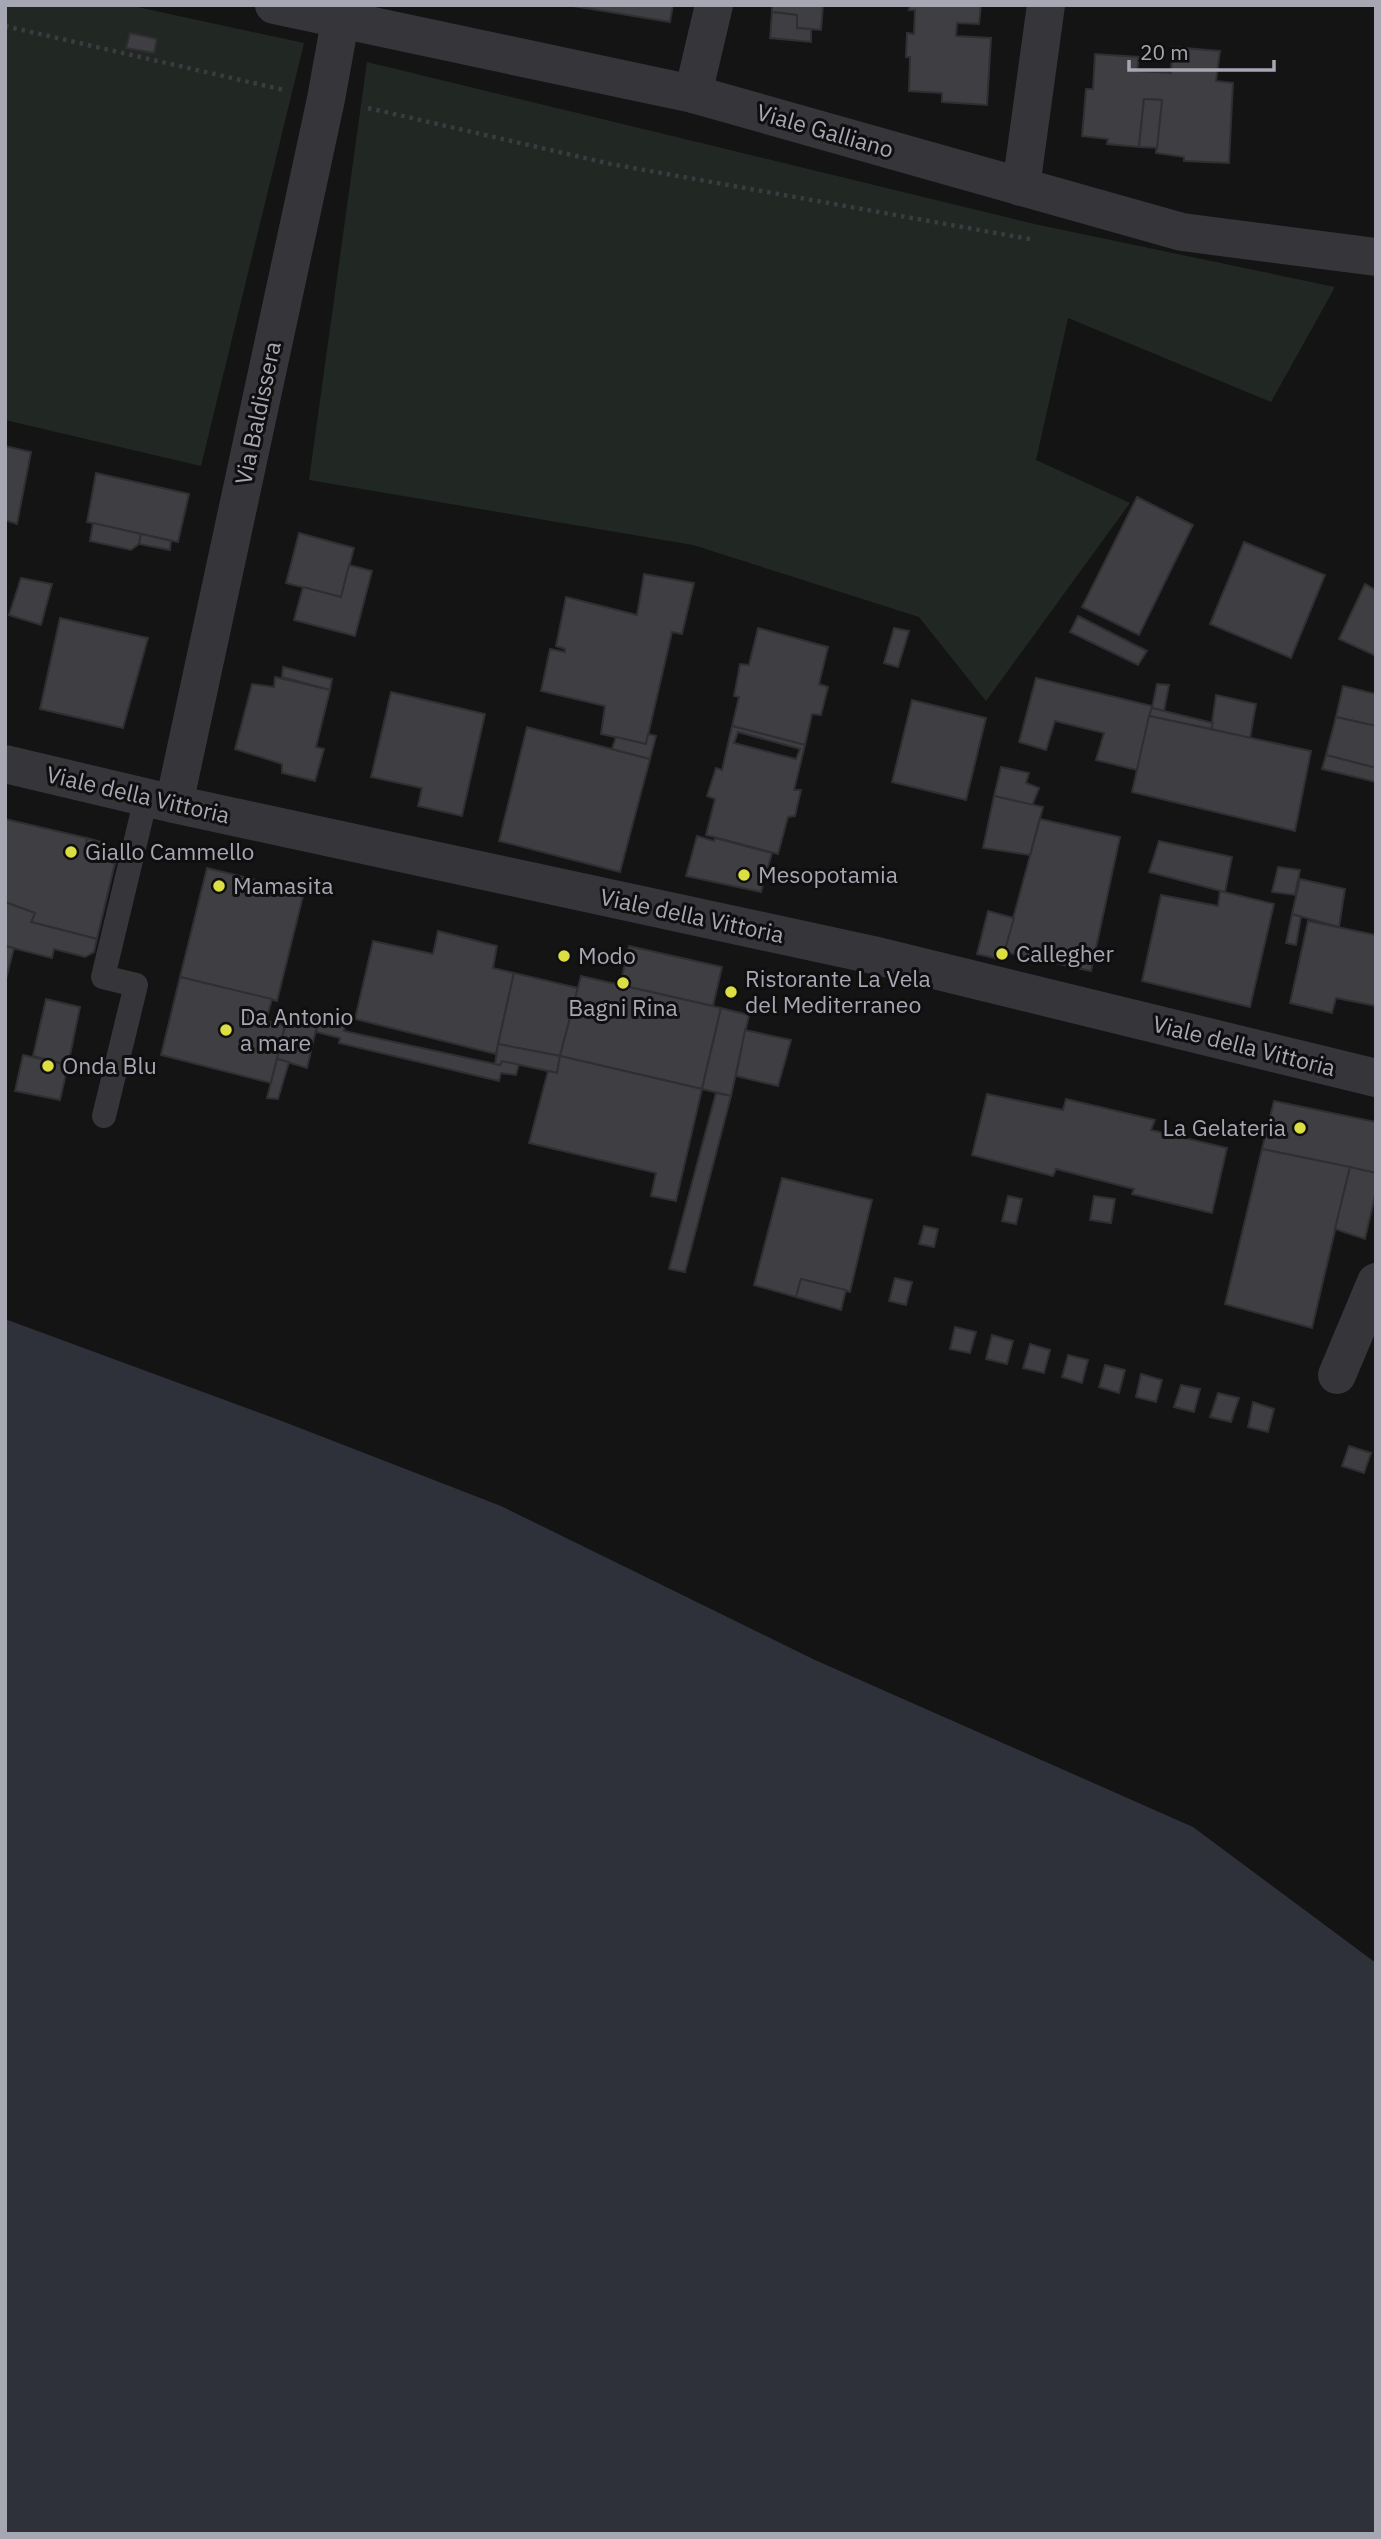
<svg xmlns="http://www.w3.org/2000/svg" width="1381" height="2539" viewBox="0 0 1381 2539" font-family="'IBM Plex Sans',sans-serif">
<style>
.green{fill:#212824}
.water{fill:#2e303a}
.building{fill:#3f3e42;stroke:#2f2e31;stroke-width:2;fill-rule:evenodd}
.lines{fill:none;stroke-linecap:round;stroke-linejoin:round}
.path{stroke:#3c3b41;stroke-width:4.5;stroke-dasharray:3.5 5;stroke-linecap:butt}
.lane{stroke:#36353a;stroke-width:24}
.street{stroke:#36353a;stroke-width:38}
.poi-dot{fill:#dd4;stroke:#0f0f10;stroke-width:2.5}
.labels{text-anchor:middle;stroke-width:6;stroke-linejoin:round;paint-order:stroke}
.street-label{font-size:23px;fill:#a7a7b4;stroke:#0f0f10}
.poi-label{font-size:23px;fill:#a7a7b4;stroke:#0f0f10;text-anchor:start}
</style>
<rect width="100%" height="100%" fill="#141415"/>
<!-- green -->
<g class="green">
<path d="M 5,5 L 128,5 L 304,43 L 201,466 L 5,420 Z"/>
<path d="M 367,62 L 1039,225 L 1335,287 L 1271,402 L 1068,318 L 1036,460 L 1130,503 L 986,701 L 919,617 L 693,545 L 309,480 Z"/>
</g>
<!-- water -->
<path class="water" d="M 5,1319 L 274,1418 L 501,1506 L 815,1660 L 1193,1827 L 1376,1963 L 1376,2534 L 5,2534 Z"/>
<!-- building -->
<g class="building">
<path d="M 567,5 L 673,5 L 670,22 Z"/>
<path d="M 772,5 L 823,5 L 821,30 L 797,28 L 797,15 L 772,12 Z"/>
<path d="M 910,5 L 981,5 L 979,24 L 957,23 L 956,36 L 991,38 L 987,105 L 942,102 L 942,93 L 909,91 L 910,57 L 906,57 L 907,33 L 914,34 L 915,10 L 909,10 Z"/>
<path d="M 772,12 L 797,15 L 797,28 L 811,29 L 811,42 L 770,38 Z"/>
<path d="M 130,33 L 157,39 L 154,53 L 126,48 Z"/>
<path d="M 1172,47 L 1220,51 L 1216,81 L 1233,83 L 1229,163 L 1184,161 L 1184,157 L 1156,153 L 1162,100 L 1144,99 L 1139,147 L 1107,144 L 1108,139 L 1082,136 L 1086,89 L 1093,89 L 1095,54 L 1139,57 L 1137,71 L 1171,73 Z"/>
<path d="M 1144,99 L 1162,100 L 1157,148 L 1139,147 Z"/>
<path d="M 5,446 L 31,452 L 17,524 L 5,520 Z"/>
<path d="M 96,473 L 189,494 L 178,542 L 87,522 Z"/>
<path d="M 1137,497 L 1193,525 L 1139,635 L 1082,607 Z"/>
<path d="M 93,523 L 141,534 L 139,544 L 131,550 L 90,541 Z"/>
<path d="M 299,533 L 354,548 L 341,597 L 286,583 Z"/>
<path d="M 141,534 L 171,541 L 170,550 L 139,544 Z"/>
<path d="M 1244,542 L 1325,575 L 1291,658 L 1210,624 Z"/>
<path d="M 349,565 L 372,571 L 355,636 L 294,620 L 303,587 L 341,597 Z"/>
<path d="M 644,574 L 694,583 L 682,634 L 672,632 L 646,744 L 601,734 L 605,706 L 541,691 L 550,649 L 565,652 L 565,649 L 556,646 L 566,597 L 637,615 Z"/>
<path d="M 21,578 L 52,584 L 41,625 L 9,615 Z"/>
<path d="M 1365,584 L 1376,590 L 1376,656 L 1339,639 Z"/>
<path d="M 1078,616 L 1147,651 L 1138,665 L 1070,632 Z"/>
<path d="M 60,618 L 148,638 L 123,728 L 40,709 Z"/>
<path d="M 758,628 L 828,647 L 819,684 L 828,687 L 821,715 L 812,714 L 805,745 L 732,726 L 739,697 L 734,696 L 740,664 L 749,665 Z"/>
<path d="M 894,628 L 909,631 L 898,667 L 884,663 Z"/>
<path d="M 283,667 L 332,679 L 330,690 L 282,677 Z"/>
<path d="M 275,677 L 330,690 L 316,747 L 324,749 L 315,781 L 282,773 L 282,764 L 235,749 L 252,684 L 274,687 Z"/>
<path d="M 1036,678 L 1152,706 L 1137,770 L 1096,760 L 1104,733 L 1055,721 L 1046,750 L 1019,742 Z"/>
<path d="M 1157,684 L 1169,685 L 1164,711 L 1152,708 Z"/>
<path d="M 1343,686 L 1376,694 L 1376,726 L 1336,717 Z"/>
<path d="M 391,692 L 485,714 L 462,816 L 418,806 L 422,788 L 371,777 Z"/>
<path d="M 1216,695 L 1256,704 L 1250,738 L 1211,729 Z"/>
<path d="M 912,700 L 986,718 L 966,800 L 892,782 Z"/>
<path d="M 1152,708 L 1164,711 L 1213,723 L 1211,729 L 1149,716 Z"/>
<path d="M 1149,716 L 1311,751 L 1295,831 L 1132,792 Z"/>
<path d="M 1336,717 L 1376,726 L 1376,768 L 1326,755 Z"/>
<path d="M 732,726 L 805,745 L 794,790 L 801,790 L 795,816 L 788,817 L 778,854 L 706,835 L 715,799 L 707,796 L 716,768 L 722,770 ZM 738,732 L 800,749 L 796,759 L 734,743 Z"/>
<path d="M 527,727 L 650,759 L 620,872 L 499,841 Z"/>
<path d="M 648,734 L 656,736 L 650,759 L 612,749 L 616,737 L 646,744 Z"/>
<path d="M 1326,755 L 1376,768 L 1376,782 L 1322,769 Z"/>
<path d="M 1001,767 L 1029,773 L 1026,783 L 1039,788 L 1032,806 L 994,796 Z"/>
<path d="M 994,796 L 1043,807 L 1030,855 L 983,848 Z"/>
<path d="M 5,819 L 87,838 L 85,856 L 115,863 L 97,939 L 31,922 L 35,913 L 5,902 Z"/>
<path d="M 1040,819 L 1120,837 L 1091,971 L 1004,952 Z"/>
<path d="M 697,836 L 714,841 L 715,838 L 772,853 L 761,892 L 686,876 Z"/>
<path d="M 87,838 L 105,843 L 115,863 L 85,856 Z"/>
<path d="M 1159,841 L 1232,857 L 1225,892 L 1149,872 Z"/>
<path d="M 1278,867 L 1300,870 L 1295,895 L 1272,892 Z"/>
<path d="M 207,868 L 304,892 L 277,1001 L 180,977 Z"/>
<path d="M 1300,879 L 1345,889 L 1339,927 L 1292,914 Z"/>
<path d="M 1220,891 L 1274,904 L 1250,1007 L 1142,981 L 1161,895 L 1218,906 Z"/>
<path d="M 5,902 L 35,913 L 31,922 L 97,939 L 94,952 L 85,957 L 54,949 L 52,958 L 5,946 Z"/>
<path d="M 988,911 L 1014,918 L 1002,960 L 977,954 Z"/>
<path d="M 1292,914 L 1301,917 L 1296,945 L 1286,943 Z"/>
<path d="M 1308,921 L 1376,935 L 1376,1006 L 1336,998 L 1332,1013 L 1290,1003 Z"/>
<path d="M 438,931 L 497,946 L 493,968 L 514,973 L 496,1054 L 355,1019 L 373,941 L 433,954 Z"/>
<path d="M 5,946 L 14,948 L 5,983 Z"/>
<path d="M 629,946 L 722,967 L 713,1006 L 620,985 Z"/>
<path d="M 514,973 L 578,988 L 560,1056 L 498,1044 Z"/>
<path d="M 581,976 L 721,1008 L 702,1089 L 560,1056 Z"/>
<path d="M 180,977 L 272,999 L 266,1021 L 285,1025 L 271,1083 L 161,1055 Z"/>
<path d="M 46,999 L 80,1007 L 68,1065 L 33,1056 Z"/>
<path d="M 721,1008 L 749,1015 L 731,1096 L 702,1089 Z"/>
<path d="M 289,1011 L 319,1017 L 307,1068 L 277,1059 Z"/>
<path d="M 319,1019 L 345,1026 L 344,1031 L 495,1064 L 500,1065 L 502,1061 L 519,1064 L 516,1075 L 501,1073 L 499,1081 L 339,1043 L 340,1038 L 316,1032 Z"/>
<path d="M 745,1030 L 791,1040 L 778,1086 L 736,1076 Z"/>
<path d="M 498,1044 L 560,1056 L 557,1073 L 502,1061 L 500,1065 L 495,1064 Z"/>
<path d="M 23,1055 L 68,1065 L 60,1100 L 15,1091 Z"/>
<path d="M 560,1056 L 702,1089 L 676,1201 L 651,1196 L 656,1173 L 529,1143 L 548,1071 L 557,1073 Z"/>
<path d="M 277,1059 L 289,1062 L 278,1099 L 267,1098 Z"/>
<path d="M 716,1093 L 731,1096 L 685,1272 L 669,1269 Z"/>
<path d="M 987,1094 L 1063,1110 L 1066,1099 L 1155,1120 L 1151,1130 L 1227,1148 L 1212,1213 L 1132,1194 L 1134,1189 L 1056,1169 L 1053,1176 L 972,1155 Z"/>
<path d="M 1274,1101 L 1376,1122 L 1376,1173 L 1262,1149 Z"/>
<path d="M 1262,1149 L 1350,1167 L 1312,1328 L 1225,1304 Z"/>
<path d="M 1350,1167 L 1376,1173 L 1376,1191 L 1365,1239 L 1335,1229 Z"/>
<path d="M 782,1178 L 872,1200 L 850,1292 L 801,1279 L 796,1297 L 754,1285 Z"/>
<path d="M 1008,1196 L 1022,1199 L 1016,1224 L 1002,1221 Z"/>
<path d="M 1094,1196 L 1115,1199 L 1111,1223 L 1090,1220 Z"/>
<path d="M 924,1226 L 938,1229 L 934,1247 L 919,1244 Z"/>
<path d="M 895,1278 L 912,1282 L 906,1305 L 889,1301 Z"/>
<path d="M 801,1279 L 846,1290 L 841,1310 L 796,1297 Z"/>
<path d="M 955,1327 L 976,1332 L 970,1353 L 950,1349 Z"/>
<path d="M 992,1335 L 1013,1341 L 1007,1364 L 986,1359 Z"/>
<path d="M 1030,1344 L 1050,1350 L 1044,1373 L 1023,1368 Z"/>
<path d="M 1068,1355 L 1088,1360 L 1082,1383 L 1062,1377 Z"/>
<path d="M 1105,1365 L 1125,1370 L 1119,1393 L 1099,1387 Z"/>
<path d="M 1141,1374 L 1162,1380 L 1156,1402 L 1136,1397 Z"/>
<path d="M 1181,1385 L 1200,1389 L 1194,1412 L 1174,1407 Z"/>
<path d="M 1218,1393 L 1239,1398 L 1231,1422 L 1210,1417 Z"/>
<path d="M 1253,1402 L 1274,1409 L 1268,1432 L 1248,1427 Z"/>
<path d="M 1349,1446 L 1371,1453 L 1364,1473 L 1342,1466 Z"/>
</g>
<g class="lines">
<!-- path -->
<g class="path">
<path d="M 5,26 L 284,90"/>
<path d="M 368,108 L 611,164 L 1035,240"/>
</g>
<!-- lane -->
<path class="lane" d="M 104,1116 L 136,985 L 103,977 L 146,798"/>
<!-- street -->
<g class="street">
<path d="M 274,5 L 693,94 L 1182,232 L 1376,257"/>
<path d="M 693,94 L 714,5"/>
<path d="M 1021,187 L 1046,5"/>
<path d="M 5,764 L 174,804 L 873,955 L 1376,1078"/>
<path d="M 174,804 L 326,99 L 343,5"/>
<path d="M 1337,1375 L 1376,1282"/>
</g>
</g>
<!-- markers -->
<g class="poi-dot">
<circle cx="71" cy="852" r="7"/>
<circle cx="744" cy="875" r="7"/>
<circle cx="219" cy="886" r="7"/>
<circle cx="1002" cy="954" r="7"/>
<circle cx="564" cy="956" r="7"/>
<circle cx="623" cy="983" r="7"/>
<circle cx="731" cy="992" r="7"/>
<circle cx="226" cy="1030" r="7"/>
<circle cx="48" cy="1066" r="7"/>
<circle cx="1300" cy="1128" r="7"/>
</g>
<g class="labels">
<!-- street labels -->
<g class="street-label">
<text transform="translate(825 131) rotate(16)" y="8">Viale Galliano</text>
<text transform="translate(258 413) rotate(-78)" y="8">Via Baldissera</text>
<text transform="translate(138 795) rotate(13)" y="8">Viale della Vittoria</text>
<text transform="translate(692 916) rotate(12)" y="8">Viale della Vittoria</text>
<text transform="translate(1244 1046) rotate(14)" y="8">Viale della Vittoria</text>
</g>
<!-- poi labels -->
<g class="poi-label">
<text x="85" y="860">Giallo Cammello</text>
<text x="758" y="883">Mesopotamia</text>
<text x="233" y="894">Mamasita</text>
<text x="1016" y="962">Callegher</text>
<text x="578" y="964">Modo</text>
<text x="745" y="987">Ristorante La Vela<tspan x="745" dy="26">del Mediterraneo</tspan></text>
<text x="623" y="1016" text-anchor="middle">Bagni Rina</text>
<text x="240" y="1025">Da Antonio<tspan x="240" dy="26">a mare</tspan></text>
<text x="62" y="1074">Onda Blu</text>
<text x="1286" y="1136" text-anchor="end">La Gelateria</text>
</g>
</g>
<!-- border -->
<rect width="1381" height="2539" fill="none" stroke="#a7a7b4" stroke-width="14"/>
<!-- scale -->
<path d="M1129 60v10h145v-10" fill="none" stroke="#a7a7b4" stroke-width="3.5"/>
<text x="1140" y="60" font-size="21" fill="#a7a7b4" stroke="#0f0f10" stroke-width="5" paint-order="stroke">20 m</text>
</svg>
